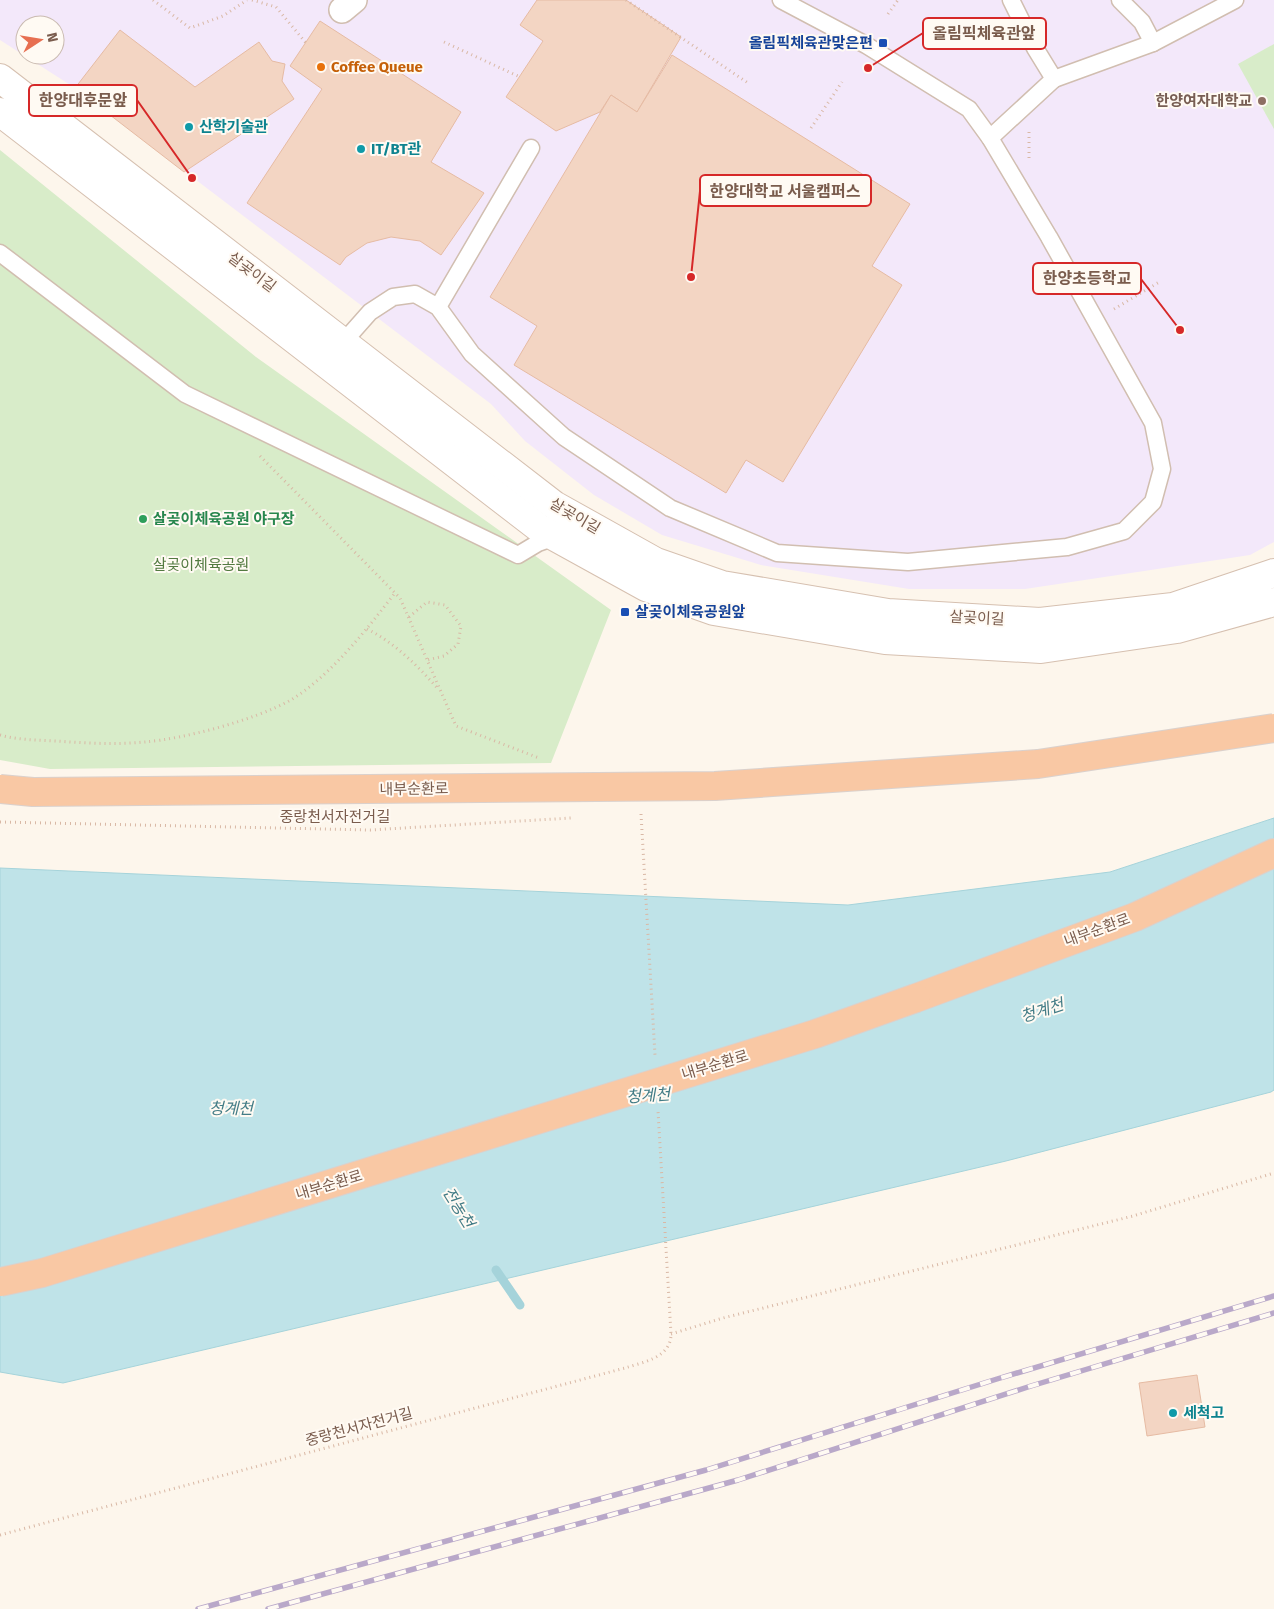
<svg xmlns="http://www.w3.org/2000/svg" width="1274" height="1609" viewBox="0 0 1274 1609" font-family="'Fira Sans','Noto Sans KR',sans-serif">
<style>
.education{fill:#f3e8fa;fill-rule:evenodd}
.green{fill:#d8ecc9}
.water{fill:#bfe3e8;stroke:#a5d3da}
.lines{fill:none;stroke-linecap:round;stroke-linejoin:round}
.stream{stroke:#a5d3da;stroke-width:9}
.building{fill:#f3d5c3;stroke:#e6bba3}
.service-casing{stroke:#d1beb0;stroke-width:19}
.pedestrian-casing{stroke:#d1beb0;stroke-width:28}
.secondary-casing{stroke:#d6c0b0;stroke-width:30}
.trunk-casing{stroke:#dad1cd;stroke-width:30}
.path{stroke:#d9b8a5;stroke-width:3;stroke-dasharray:1 4;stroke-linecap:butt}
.service{stroke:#fff;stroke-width:16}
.pedestrian{stroke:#fff;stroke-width:25}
.secondary{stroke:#fff;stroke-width:28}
.trunk{stroke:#f9c8a4;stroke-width:28}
.rail-casing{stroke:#b9a8c9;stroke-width:5.5}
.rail{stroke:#fffaf3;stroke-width:4;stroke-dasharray:11;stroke-linecap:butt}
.trunk-bridge-casing{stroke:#dad1cd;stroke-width:30;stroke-linecap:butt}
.trunk-bridge{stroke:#f9c8a4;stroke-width:28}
.transit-dot{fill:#1a4fb4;stroke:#fffaf3;stroke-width:2}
.food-dot{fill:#e8710a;stroke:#fffaf3;stroke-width:2}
.education-dot{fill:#8d6e63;stroke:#fffaf3;stroke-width:2}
.culture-dot{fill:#0f9aa8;stroke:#fffaf3;stroke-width:2}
.leisure-dot{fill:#2e9e5b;stroke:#fffaf3;stroke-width:2}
.labels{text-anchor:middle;stroke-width:4;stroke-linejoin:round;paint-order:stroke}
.transit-label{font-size:15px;font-weight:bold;fill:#164399;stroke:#fffaf3;text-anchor:end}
.food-label{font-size:15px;font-weight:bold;fill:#c56008;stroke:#fffaf3;text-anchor:start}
.education-label{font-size:15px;font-weight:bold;fill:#785e54;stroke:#fffaf3;text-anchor:end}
.culture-label{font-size:15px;font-weight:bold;fill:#0d838f;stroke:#fffaf3;text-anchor:start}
.street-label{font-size:15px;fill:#7a5c4d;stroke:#fffaf3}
.leisure-label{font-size:15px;font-weight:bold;fill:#27864d;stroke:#fffaf3;text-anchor:start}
.park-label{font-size:15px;fill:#537a41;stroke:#fffaf3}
.water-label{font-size:16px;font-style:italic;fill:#437c86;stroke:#fffaf3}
.leader{fill:none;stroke:#d62828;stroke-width:2}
.callout-dot{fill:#d62828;stroke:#fffaf3;stroke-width:2}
.callout{fill:#fffaf3;stroke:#d62828;stroke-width:2}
.callout-label{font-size:16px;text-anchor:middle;font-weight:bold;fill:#7a5c4d}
</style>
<rect width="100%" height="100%" fill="#fdf6ec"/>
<!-- education -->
<path class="education" d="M 0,0 L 1274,0 L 1274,542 L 1250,555 L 1025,589 L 909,589 L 761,565 L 662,535 L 594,495 L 525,441 L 491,404 L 75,88 L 0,40 ZM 25,25 L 55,25 L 55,55 L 25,55 Z"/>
<!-- green -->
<g class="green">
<path d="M 1274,44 L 1274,129 L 1238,64 Z"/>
<path d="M 0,150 L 256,357 L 611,610 L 551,763 L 50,769 L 0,760 Z"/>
</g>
<!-- water -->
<path class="water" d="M 1274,818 L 1274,1090 L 1271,1092 L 1006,1161 L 63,1383 L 0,1372 L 0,868 L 848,905 L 1110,872 Z"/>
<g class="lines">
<!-- stream -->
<path class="stream" d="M 496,1270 L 520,1305"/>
</g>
<!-- building -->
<g class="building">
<path d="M 537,0 L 626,0 L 681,37 L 637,112 L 611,95 L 600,112 L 556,131 L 506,97 L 543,41 L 520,25 Z"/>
<path d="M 320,21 L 461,112 L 431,162 L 484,193 L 441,255 L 420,241 L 391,237 L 367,243 L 346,257 L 340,265 L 247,203 L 322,89 L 290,66 Z"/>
<path d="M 120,30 L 195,87 L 259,42 L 272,61 L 285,64 L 282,81 L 294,99 L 184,172 L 75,88 Z"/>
<path d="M 672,55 L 910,204 L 872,266 L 902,285 L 783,482 L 746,460 L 726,493 L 514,365 L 537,326 L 490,297 L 611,95 L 637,112 Z"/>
<path d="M 1197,1375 L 1205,1427 L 1147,1436 L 1139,1383 Z"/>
</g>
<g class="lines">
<!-- service casing -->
<g class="service-casing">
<g id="service">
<path d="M 1120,0 L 1142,22 L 1153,43"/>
<path d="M 1054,79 L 1153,43 L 1235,0"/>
<path d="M 990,138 L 1054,79 L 1035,48 L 1011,0"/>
<path d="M 0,253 L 185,394 L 518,555 L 538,543 L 555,537"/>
<path d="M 438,307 L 531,148"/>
<path d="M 339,347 L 370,312 L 393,297 L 415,294 L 438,307 L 472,354 L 564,437 L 670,508 L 777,553 L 908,562 L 1067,547 L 1124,531 L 1153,502 L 1162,469 L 1153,423 L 1049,237 L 990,138 L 969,109 L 866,45 L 781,0"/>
</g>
</g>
<!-- pedestrian casing -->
<g class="pedestrian-casing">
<path id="pedestrian" d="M 342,10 L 354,0"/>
</g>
<!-- secondary casing -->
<g class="secondary-casing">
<g id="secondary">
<path d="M 0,78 L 554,505 L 656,562 L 722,585 L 888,613 L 1040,622 L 1173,607 L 1274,573"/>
<path d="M 0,112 L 539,528 L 646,587 L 714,611 L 885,640 L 1041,649 L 1177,629 L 1274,602"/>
</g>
</g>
<!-- trunk casing -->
<g class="trunk-casing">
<path id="trunk" d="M 916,998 L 1135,917 L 1274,853"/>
</g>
<!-- path -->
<g class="path">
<path d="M 153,0 L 190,28 L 223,16 L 247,0"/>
<path d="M 252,0 L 276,7 L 306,43"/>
<path d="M 626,0 L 748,83"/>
<path d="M 888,14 L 898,0"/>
<path d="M 444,42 L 520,77"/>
<path d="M 811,128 L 842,82"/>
<path d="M 1029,132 L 1029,159"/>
<path d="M 1114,309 L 1161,281"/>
<path d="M 260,456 L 400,598 L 456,726 L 539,758"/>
<path d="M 409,617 L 427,602 L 445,605 L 461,626 L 458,644 L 444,656 L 427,660"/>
<path d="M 367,629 C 395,643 418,666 439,690"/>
<path d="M 0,735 C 18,740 37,740 56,741 C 85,743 115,745 144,742 C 184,739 254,720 289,701 C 329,678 367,629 395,593"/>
<path d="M 641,814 L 655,1055"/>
<path d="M 0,822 L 370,830 L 571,818"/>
<path d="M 671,1334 L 723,1318 L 1133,1216 L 1274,1173"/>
<path d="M 0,1535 L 625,1368 C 643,1362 671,1358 671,1334 L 658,1111"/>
</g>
<!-- service -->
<use href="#service" class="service"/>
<!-- pedestrian -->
<use href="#pedestrian" class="pedestrian"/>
<!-- secondary -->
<use href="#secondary" class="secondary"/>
<!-- trunk -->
<use href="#trunk" class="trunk"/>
<!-- rail casing -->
<g class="rail-casing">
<g id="rail">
<path d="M 198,1609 L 706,1470 L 997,1379 L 1274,1296"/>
<path d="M 268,1609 L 738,1480 L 1031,1386 L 1274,1313"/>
</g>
</g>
<!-- rail -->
<use href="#rail" class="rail"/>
<!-- trunk-bridge casing -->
<g class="trunk-bridge-casing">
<g id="trunk-bridge">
<path d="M 0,789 L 33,792 L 715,786 L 1038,764 L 1274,728"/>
<path d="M 0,1282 L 42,1273 L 815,1034 L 916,998"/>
</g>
</g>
<!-- trunk-bridge -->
<use href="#trunk-bridge" class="trunk-bridge"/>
</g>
<!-- markers -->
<g class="transit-dot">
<rect x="878" y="38" width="10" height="10" rx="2.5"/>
<rect x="620" y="607" width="10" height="10" rx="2.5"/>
</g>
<circle class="food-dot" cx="321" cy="67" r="5"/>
<circle class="education-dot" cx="1262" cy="101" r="5"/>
<g class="culture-dot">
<circle cx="189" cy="127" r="5"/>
<circle cx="361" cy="149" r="5"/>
<circle cx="1173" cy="1413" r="5"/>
</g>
<circle class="leisure-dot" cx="143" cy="519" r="5"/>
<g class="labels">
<!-- transit labels -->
<g class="transit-label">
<text x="873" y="48">올림픽체육관맞은편</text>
<text x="635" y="617" text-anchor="start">살곶이체육공원앞</text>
</g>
<!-- food labels -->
<g class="food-label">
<text x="331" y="72">Coffee Queue</text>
</g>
<!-- education labels -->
<g class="education-label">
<text x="1252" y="106">한양여자대학교</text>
</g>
<!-- culture labels -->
<g class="culture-label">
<text x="199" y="132">산학기술관</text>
<text x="371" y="154">IT/BT관</text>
<text x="1183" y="1418">세척고</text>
</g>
<!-- street labels -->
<g class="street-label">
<text transform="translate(252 272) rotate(37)" y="5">살곶이길</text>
<text transform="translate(575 516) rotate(30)" y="5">살곶이길</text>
<text transform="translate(977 618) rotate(3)" y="5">살곶이길</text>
<text transform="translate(414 789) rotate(-1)" y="5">내부순환로</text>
<text x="335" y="822">중랑천서자전거길</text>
<text transform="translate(1097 930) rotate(-20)" y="5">내부순환로</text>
<text transform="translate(715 1065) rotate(-17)" y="5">내부순환로</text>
<text transform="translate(329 1185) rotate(-17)" y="5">내부순환로</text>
<text transform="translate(359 1427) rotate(-15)" y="5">중랑천서자전거길</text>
</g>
<!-- leisure labels -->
<g class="leisure-label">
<text x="153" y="524">살곶이체육공원 야구장</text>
</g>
<!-- park labels -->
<g class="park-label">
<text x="201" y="570">살곶이체육공원</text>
</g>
<!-- water labels -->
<g class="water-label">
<text transform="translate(1042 1010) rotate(-18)" y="6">청계천</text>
<text transform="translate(648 1095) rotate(-4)" y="6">청계천</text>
<text x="231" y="1114">청계천</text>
<text transform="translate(459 1207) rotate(58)" y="6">전농천</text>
</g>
</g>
<!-- callouts -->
<path class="leader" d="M868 68L923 33M192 178L137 100M691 277L700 191M1180 330L1141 279"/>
<g class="callout-dot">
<circle cx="868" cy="68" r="5"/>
<circle cx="192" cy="178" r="5"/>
<circle cx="691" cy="277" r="5"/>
<circle cx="1180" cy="330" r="5"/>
</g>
<g class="callout">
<rect x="923" y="18" width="123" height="31" rx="5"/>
<rect x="29" y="85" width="108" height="31" rx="5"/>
<rect x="700" y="175" width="171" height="31" rx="5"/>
<rect x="1033" y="263" width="108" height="31" rx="5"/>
</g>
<g class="callout-label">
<text x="984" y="39">올림픽체육관앞</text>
<text x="83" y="106">한양대후문앞</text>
<text x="785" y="197">한양대학교 서울캠퍼스</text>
<text x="1087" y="284">한양초등학교</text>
</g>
<!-- north arrow -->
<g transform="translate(40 40) rotate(78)"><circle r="24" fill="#fffaf3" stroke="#cabbb1"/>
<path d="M0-4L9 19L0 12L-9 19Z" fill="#e76f51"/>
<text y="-8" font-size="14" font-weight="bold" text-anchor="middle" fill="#7a5c4d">N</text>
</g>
</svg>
